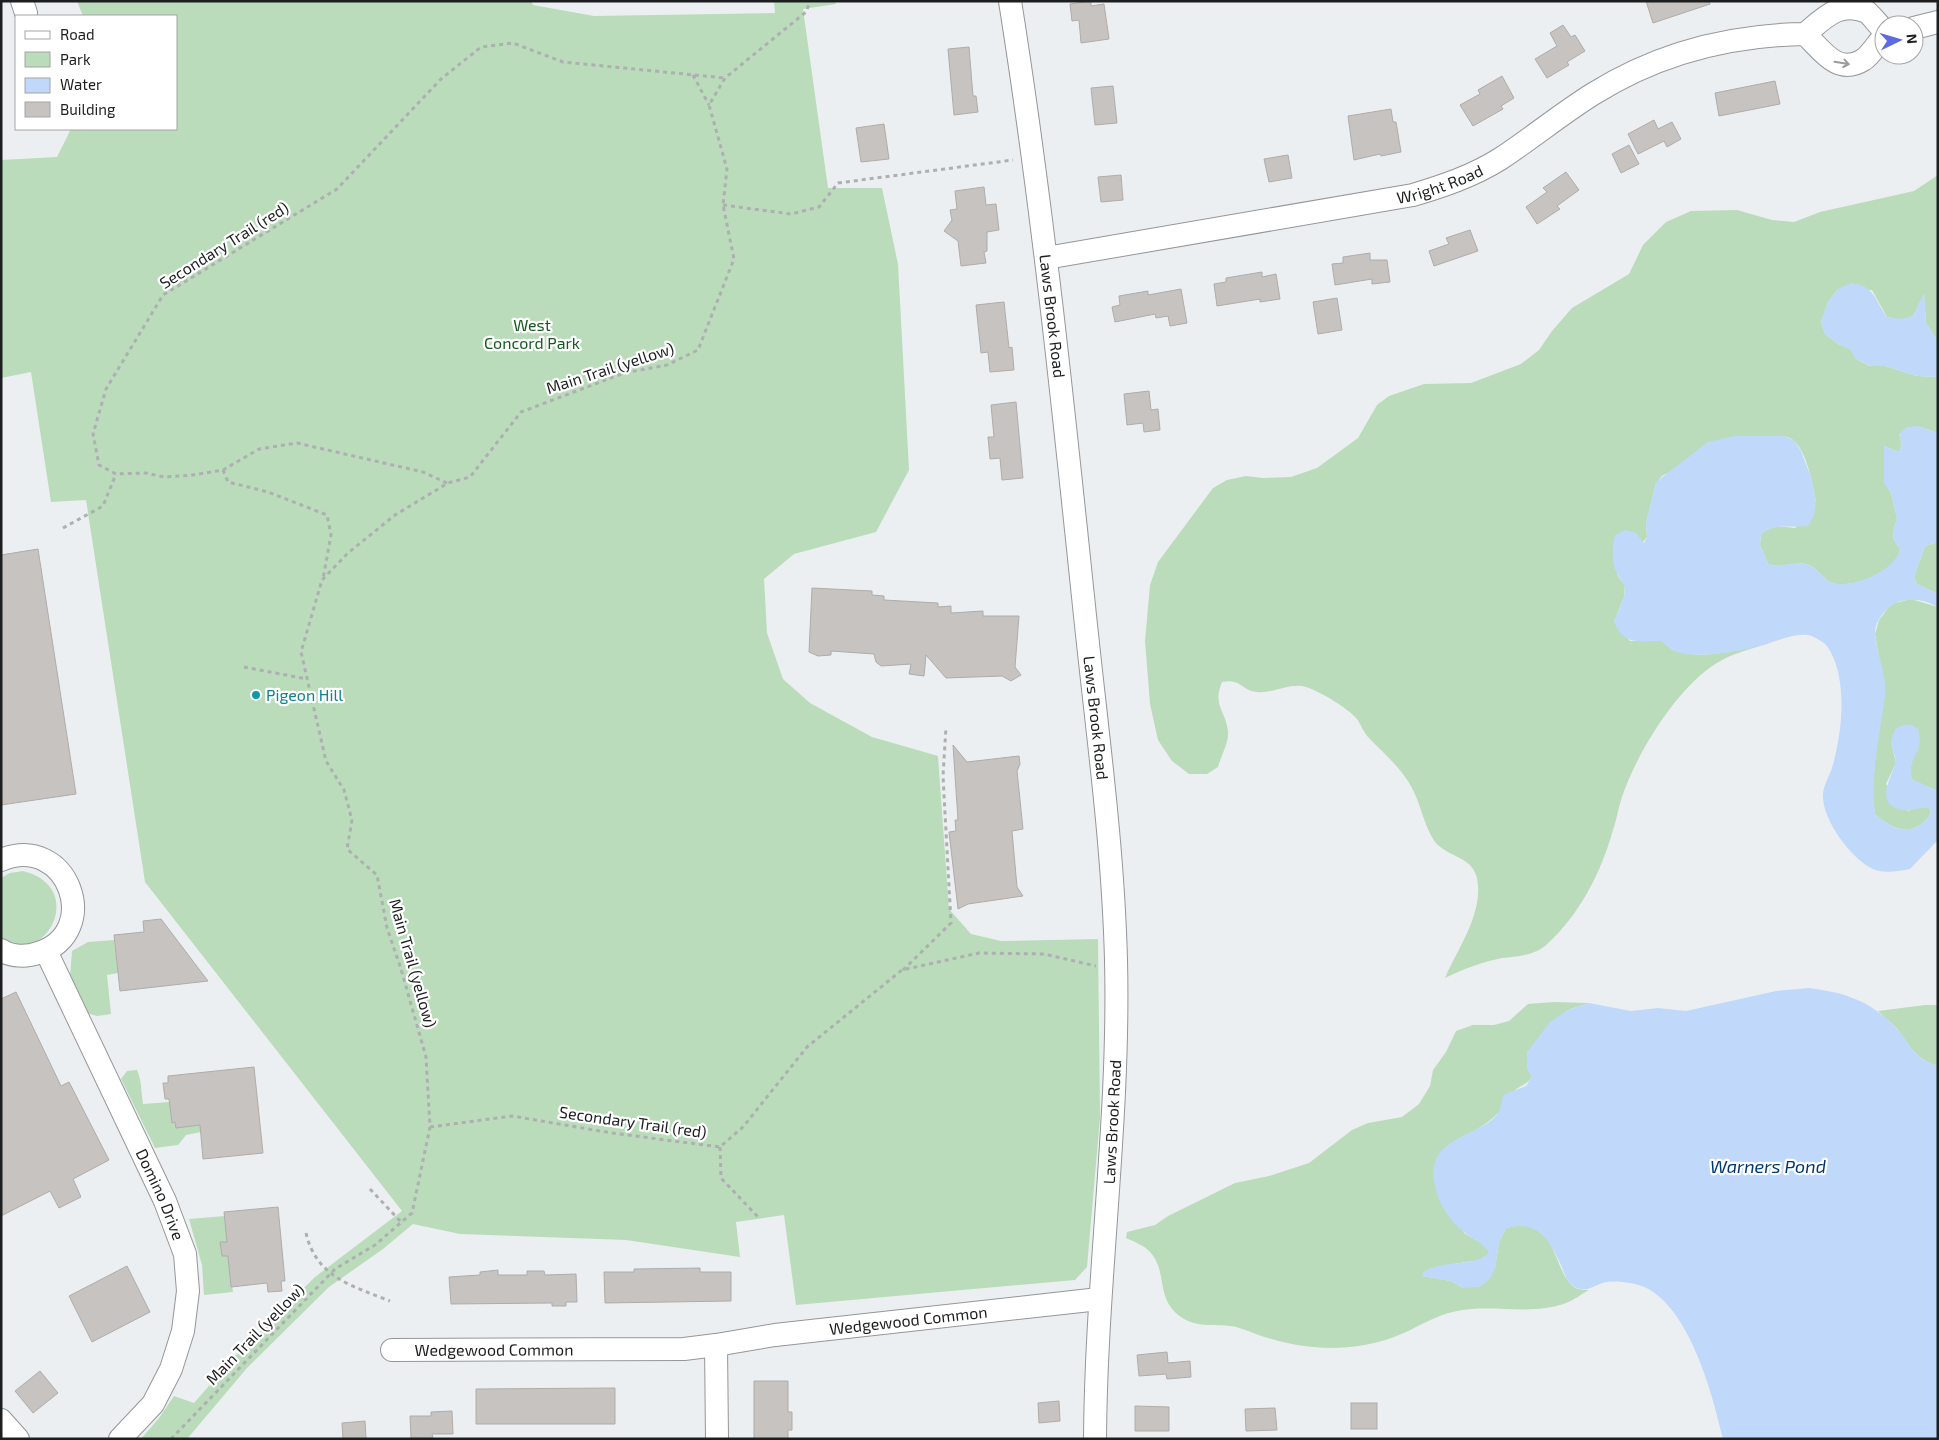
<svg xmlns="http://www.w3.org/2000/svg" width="1939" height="1440" viewBox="0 0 1939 1440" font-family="'Exo 2',sans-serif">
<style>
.green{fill:#badcbb}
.water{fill:#c0d8f9}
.building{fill:#c6c3c1;stroke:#afacaa}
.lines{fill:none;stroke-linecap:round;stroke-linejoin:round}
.minor-casing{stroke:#949799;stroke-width:24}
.path{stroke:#adafb1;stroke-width:3;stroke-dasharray:4 4;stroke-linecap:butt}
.minor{stroke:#fff;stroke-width:22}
.oneway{stroke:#999a9a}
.culture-dot{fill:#0f9aa8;stroke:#fff;stroke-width:2}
.labels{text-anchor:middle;stroke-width:4.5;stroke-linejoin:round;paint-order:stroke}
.street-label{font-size:16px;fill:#1d1e1f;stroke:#fff}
.park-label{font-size:16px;fill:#145b1e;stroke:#fff}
.culture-label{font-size:16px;fill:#0d838f;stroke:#fff;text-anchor:start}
.water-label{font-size:18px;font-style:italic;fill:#003672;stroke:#fff}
</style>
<rect width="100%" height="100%" fill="#eceff1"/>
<!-- green -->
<g class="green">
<path d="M 77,1 L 531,1 L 533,5 L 594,16 L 775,13 L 774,1 L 834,1 L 836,4 L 803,9 L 828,188 L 882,188 L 898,264 L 909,470 L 876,532 L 794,554 L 764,579 L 767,633 L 783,679 L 810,703 L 872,737 L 938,756 L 949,909 L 971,934 L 1001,941 L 1098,939 L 1100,1118 L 1087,1267 L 1075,1280 L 796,1305 L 784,1215 L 736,1222 L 740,1257 L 626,1240 L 460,1234 L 413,1224 L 383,1249 L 329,1287 L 247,1368 L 187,1439 L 141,1439 L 159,1418 L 174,1396 L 194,1403 L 235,1356 L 315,1277 L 402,1211 L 145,882 L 86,500 L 51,502 L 31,372 L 1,378 L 1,160 L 57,157 L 71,129 L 176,129 L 176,16 L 83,16 Z"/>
<path d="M 1938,175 L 1938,342 L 1926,323 L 1924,294 L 1913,316 L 1901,320 L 1887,317 L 1872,290 L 1838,289 L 1828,302 L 1821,322 L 1825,334 L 1838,344 L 1851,349 L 1856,359 L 1870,366 L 1885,366 L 1917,376 L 1938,377 L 1938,433 L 1917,426 L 1899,434 L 1902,444 L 1899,452 L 1884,446 L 1884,482 L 1891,493 L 1897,518 L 1893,532 L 1894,540 L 1900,549 C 1897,571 1858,586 1838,584 C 1823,583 1819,567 1806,564 C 1795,562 1783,568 1768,564 L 1760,545 L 1761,534 C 1772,525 1781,526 1795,528 L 1816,501 C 1813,486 1807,452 1794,441 C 1792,438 1786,437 1783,436 L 1708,442 L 1677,468 L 1662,476 L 1656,483 L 1646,524 L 1647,537 L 1617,575 L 1625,585 L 1624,597 L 1614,622 L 1630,641 L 1662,641 C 1689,666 1731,650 1763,645 C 1751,649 1736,653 1724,659 C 1681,680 1637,752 1622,797 C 1618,808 1617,819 1613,830 C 1601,873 1579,916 1545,946 C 1533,956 1516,956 1502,958 C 1482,962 1463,969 1445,978 C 1458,948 1484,913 1477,878 C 1472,855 1444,857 1433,839 C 1424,824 1421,806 1413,790 C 1402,768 1385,755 1369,738 C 1364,733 1361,725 1357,719 C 1348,708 1319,691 1306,687 C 1290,682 1273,694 1257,692 C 1242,691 1241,678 1222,682 C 1212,706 1226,710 1228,732 C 1229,742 1221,756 1218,767 L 1207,774 L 1189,774 L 1172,761 L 1158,740 L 1150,704 L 1145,641 L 1150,585 L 1158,562 L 1213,488 L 1227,480 L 1246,476 L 1263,478 L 1291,477 L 1317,468 L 1358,438 L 1377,405 L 1389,396 L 1424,384 L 1471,383 L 1521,364 L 1539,350 L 1552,331 L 1572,308 L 1629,274 L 1643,245 L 1666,222 L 1691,211 L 1737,210 L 1772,220 L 1794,222 L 1820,212 L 1914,191 Z"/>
<path d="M 1938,542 L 1938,594 L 1917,584 L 1914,577 L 1925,546 Z"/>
<path d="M 1911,599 L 1938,607 L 1938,791 L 1912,780 C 1906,758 1922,753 1918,729 L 1891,742 L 1896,763 L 1886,784 L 1908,811 L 1921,806 L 1929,808 L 1931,813 C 1916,838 1893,831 1875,814 L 1872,794 L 1878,730 L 1885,695 L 1875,634 L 1879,620 L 1891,604 Z"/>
<path d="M 23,871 C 88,887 46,969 1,939 L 1,878 L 10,873 Z"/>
<path d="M 114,940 L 118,973 L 107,975 L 111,1014 L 97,1016 L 87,1013 L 70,977 L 72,951 L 88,942 Z"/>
<path d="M 1554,1002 L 1589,1003 L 1568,1010 L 1527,1052 L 1532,1077 C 1526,1086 1520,1085 1514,1091 C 1506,1098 1503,1109 1495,1116 C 1472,1138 1454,1132 1435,1164 L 1464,1233 L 1486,1246 L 1489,1254 L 1479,1260 L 1453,1264 L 1423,1276 L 1451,1281 L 1463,1288 L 1495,1268 L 1499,1242 L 1506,1228 C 1561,1212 1551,1278 1578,1289 C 1581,1290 1586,1290 1589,1290 C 1582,1294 1574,1300 1566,1303 C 1531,1316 1494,1304 1457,1311 C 1434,1315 1416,1329 1394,1337 C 1353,1352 1310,1351 1268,1338 C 1257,1335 1247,1330 1236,1327 C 1217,1323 1198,1329 1181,1317 C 1154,1298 1169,1271 1149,1251 C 1143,1245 1133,1241 1126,1238 L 1127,1232 L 1155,1225 L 1168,1216 L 1235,1183 L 1269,1176 L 1309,1163 L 1352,1130 L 1368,1123 L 1402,1117 L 1419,1104 L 1430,1086 L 1433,1070 L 1446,1052 L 1456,1031 L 1473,1025 L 1494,1025 L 1509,1021 L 1528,1004 Z"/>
<path d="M 1925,1005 L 1938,1005 L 1938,1066 C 1914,1058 1912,1048 1898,1030 C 1892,1023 1884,1017 1878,1011 Z"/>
<path d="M 137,1070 C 142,1082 141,1091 143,1104 L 170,1102 L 172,1123 L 175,1122 L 176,1127 L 200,1125 L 201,1132 L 186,1135 L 178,1145 L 155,1148 L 121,1079 L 127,1071 Z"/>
<path d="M 225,1216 L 227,1242 L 220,1242 L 222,1256 L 228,1256 L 233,1292 L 204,1295 L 202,1265 L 189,1219 Z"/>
</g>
<!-- water -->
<g class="water">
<path d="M 1851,283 C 1875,286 1874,299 1887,317 L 1901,319 L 1913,316 L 1924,293 L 1926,323 L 1938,342 L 1938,377 L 1917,376 L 1885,366 L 1871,366 L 1856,359 L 1850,349 L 1838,344 L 1825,334 L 1821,322 L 1828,302 L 1838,289 Z"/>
<path d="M 1917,426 L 1938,433 L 1938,542 L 1925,546 L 1914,577 L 1917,584 L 1938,594 L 1938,607 C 1926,600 1914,598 1901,601 C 1888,605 1874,620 1875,635 C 1877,656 1887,674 1885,696 C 1880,735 1870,774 1875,814 C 1893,831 1916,838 1931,813 L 1929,808 C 1918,806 1909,813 1898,809 C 1875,801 1892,777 1895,764 C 1897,756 1891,748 1891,741 C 1892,737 1894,733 1895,729 C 1904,724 1909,722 1918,729 C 1919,733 1920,737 1920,741 C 1919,757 1906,761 1913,780 L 1938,791 L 1938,840 L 1910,869 C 1899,871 1883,874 1873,869 C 1851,859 1823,820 1823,797 C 1822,788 1829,777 1832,768 C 1842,734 1849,678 1827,646 C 1824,642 1813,636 1808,635 C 1793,633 1778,641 1764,645 C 1740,651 1697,660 1674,651 C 1669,649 1665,644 1662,641 C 1638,640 1625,647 1614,622 C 1618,611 1625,600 1625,588 C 1624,582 1620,579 1617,574 C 1611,561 1612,549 1615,535 L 1625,530 L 1636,533 L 1644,543 L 1647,537 L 1646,524 L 1656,482 L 1708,442 L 1734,436 L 1783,436 L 1794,440 L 1801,451 L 1812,480 L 1816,501 L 1814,516 L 1808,526 C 1791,528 1775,523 1761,534 L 1760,545 L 1768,564 C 1783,568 1794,561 1806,564 C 1819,567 1823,583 1838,584 C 1857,586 1897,569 1900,549 L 1894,540 L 1893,532 L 1897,518 L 1891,493 L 1884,483 L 1884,446 L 1899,452 L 1902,444 L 1899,434 L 1906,427 Z"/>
<path d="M 1809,988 C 1846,993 1870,1000 1897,1029 C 1913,1047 1911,1057 1938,1066 L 1938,1439 L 1723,1439 C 1712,1393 1686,1290 1630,1283 C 1623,1282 1614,1281 1607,1282 C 1593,1284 1586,1296 1572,1285 C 1566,1280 1564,1272 1561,1265 C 1550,1240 1537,1219 1506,1228 L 1499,1242 L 1495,1268 L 1490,1279 L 1480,1287 L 1463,1288 L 1451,1281 L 1422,1276 L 1423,1272 C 1444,1259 1468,1268 1489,1254 C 1484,1242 1473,1240 1464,1232 C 1448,1220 1437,1201 1434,1181 C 1427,1136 1482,1137 1498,1113 C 1501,1108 1502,1101 1503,1095 L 1526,1086 L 1532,1077 L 1527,1069 L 1527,1052 L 1550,1022 L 1568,1010 L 1589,1003 L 1631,1011 L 1658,1008 L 1686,1011 L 1776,991 Z"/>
</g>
<!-- building -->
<g class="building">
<path d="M 1091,1 L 1091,6 L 1104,4 L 1109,39 L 1081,43 L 1079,20 L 1072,21 L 1070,4 Z"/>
<path d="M 1646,1 L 1709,1 L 1710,4 L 1653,23 Z"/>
<path d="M 1563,25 L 1571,37 L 1575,35 L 1585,51 L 1567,62 L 1569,65 L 1547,78 L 1535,59 L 1557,46 L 1550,33 Z"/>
<path d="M 969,47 L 973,96 L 976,96 L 978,112 L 954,115 L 948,49 Z"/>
<path d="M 1502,76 L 1514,98 L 1501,106 L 1503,109 L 1473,126 L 1460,105 L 1480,94 L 1478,90 Z"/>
<path d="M 1775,81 L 1780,104 L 1719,116 L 1715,93 Z"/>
<path d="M 1113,86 L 1117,123 L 1095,125 L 1091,88 Z"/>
<path d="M 1391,109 L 1393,122 L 1396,122 L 1401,152 L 1381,156 L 1380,154 L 1354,160 L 1348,116 Z"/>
<path d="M 1654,120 L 1658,129 L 1672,122 L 1681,139 L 1667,147 L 1664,141 L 1638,154 L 1628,134 Z"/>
<path d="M 884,124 L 889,159 L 861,162 L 856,128 Z"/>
<path d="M 1629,145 L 1639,164 L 1621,173 L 1612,154 Z"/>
<path d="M 1288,155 L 1292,178 L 1269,182 L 1264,159 Z"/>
<path d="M 1566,172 L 1579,190 L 1557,206 L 1560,209 L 1537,224 L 1526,207 L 1547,192 L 1543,188 Z"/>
<path d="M 1121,175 L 1123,200 L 1101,202 L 1098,177 Z"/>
<path d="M 984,187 L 986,205 L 996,204 L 999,230 L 987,232 L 987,251 L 984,252 L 986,263 L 961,266 L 958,241 L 944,231 L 952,220 L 950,210 L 957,209 L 955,191 Z"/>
<path d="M 1470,230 L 1478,251 L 1434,266 L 1429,251 L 1449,244 L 1446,238 Z"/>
<path d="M 1370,253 L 1370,260 L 1387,260 L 1390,282 L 1372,284 L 1372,279 L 1335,285 L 1332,264 L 1343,263 L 1343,257 Z"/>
<path d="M 1262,272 L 1262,277 L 1276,274 L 1280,299 L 1260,302 L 1260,299 L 1217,306 L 1214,284 L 1226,282 L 1226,278 Z"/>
<path d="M 1181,289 L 1187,323 L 1170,326 L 1168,316 L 1156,318 L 1155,314 L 1115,322 L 1112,307 L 1120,305 L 1119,296 L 1148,291 L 1148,295 Z"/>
<path d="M 1337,298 L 1342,330 L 1318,334 L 1313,302 Z"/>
<path d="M 1004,302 L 1009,348 L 1012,347 L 1014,370 L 990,372 L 988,352 L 981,353 L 976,305 Z"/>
<path d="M 1149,391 L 1151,410 L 1158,409 L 1160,430 L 1144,432 L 1143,423 L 1127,425 L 1124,394 Z"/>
<path d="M 1016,402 L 1023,478 L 1002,480 L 1000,458 L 990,459 L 988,437 L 994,437 L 991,405 Z"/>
<path d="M 38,549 L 76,794 L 1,805 L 1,555 Z"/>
<path d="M 812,588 L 872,591 L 872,595 L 884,596 L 884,600 L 938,603 L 938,607 L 951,606 L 951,613 L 983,611 L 983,616 L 1019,616 L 1015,667 L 1021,675 L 1011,681 L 1002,676 L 946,678 L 926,655 L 924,676 L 909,674 L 911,664 L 881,666 L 876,662 L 874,654 L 831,651 L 831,655 L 818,656 L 809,652 Z"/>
<path d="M 953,745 L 967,762 L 1019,756 L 1020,764 L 1017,771 L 1023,829 L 1012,831 L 1017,887 L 1023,896 L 968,904 L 958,909 L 949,832 L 956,831 L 955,820 L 958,820 Z"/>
<path d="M 161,919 L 208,981 L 120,991 L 114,935 L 144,932 L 143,921 Z"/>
<path d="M 16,992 L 61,1086 L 69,1082 L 109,1160 L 73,1179 L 81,1197 L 59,1208 L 50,1191 L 1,1216 L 1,999 Z"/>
<path d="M 254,1067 L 263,1153 L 203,1159 L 200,1125 L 176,1128 L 175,1122 L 172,1123 L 169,1099 L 165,1099 L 163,1083 L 168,1083 L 168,1076 Z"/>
<path d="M 278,1207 L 285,1281 L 281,1281 L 282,1291 L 268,1292 L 267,1283 L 231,1287 L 228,1256 L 222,1256 L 220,1242 L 227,1242 L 224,1212 Z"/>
<path d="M 127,1266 L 150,1312 L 92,1342 L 69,1296 Z"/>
<path d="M 700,1268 L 700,1272 L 731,1272 L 731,1301 L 605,1303 L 604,1272 L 634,1272 L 634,1269 Z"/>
<path d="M 498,1270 L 498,1275 L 527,1275 L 527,1271 L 544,1271 L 545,1275 L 576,1274 L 577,1302 L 566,1302 L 566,1306 L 552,1306 L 552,1303 L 451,1304 L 449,1277 L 480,1275 L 480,1272 Z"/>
<path d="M 1167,1352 L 1168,1363 L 1190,1361 L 1191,1377 L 1167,1379 L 1166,1374 L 1139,1376 L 1137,1355 Z"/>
<path d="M 40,1371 L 58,1393 L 33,1413 L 15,1391 Z"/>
<path d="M 754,1381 L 788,1381 L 788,1412 L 792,1412 L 792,1430 L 788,1430 L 788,1439 L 754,1439 Z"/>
<path d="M 615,1388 L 615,1424 L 476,1424 L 476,1389 Z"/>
<path d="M 1059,1401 L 1060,1421 L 1039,1423 L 1038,1403 Z"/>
<rect x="1351" y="1403" width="26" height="26"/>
<path d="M 1135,1406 L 1169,1407 L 1169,1431 L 1135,1431 Z"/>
<path d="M 1275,1408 L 1277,1430 L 1246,1431 L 1245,1409 Z"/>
<path d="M 452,1411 L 453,1434 L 432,1434 L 433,1438 L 411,1438 L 410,1416 L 431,1416 L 431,1412 Z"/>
<path d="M 365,1421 L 366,1439 L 343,1439 L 342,1423 Z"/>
</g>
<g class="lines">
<!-- minor casing -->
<g class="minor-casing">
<g id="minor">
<path d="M 22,1 L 26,13"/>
<path id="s1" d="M 1010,1 C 1042,202 1063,404 1084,606 C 1096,724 1113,842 1116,960 C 1120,1120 1096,1279 1095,1439"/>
<path d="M 1914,28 L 1938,22"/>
<path d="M 1805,34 C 1821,49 1837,76 1863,60 C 1872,54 1876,44 1884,37"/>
<path id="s2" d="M 1046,258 L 1413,195 C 1443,186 1473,176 1500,159 C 1532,138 1561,114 1593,94 C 1657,54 1730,35 1805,34 C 1824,18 1840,0 1867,12 C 1874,18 1878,25 1884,30"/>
<path d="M 1,860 C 68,832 104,933 38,953 C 27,957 11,957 1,950"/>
<path id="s3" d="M 46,951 L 165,1201 L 185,1254 L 188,1291 L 183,1331 L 171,1369 L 153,1404 L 120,1439"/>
<path id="s4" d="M 392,1350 L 684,1349 L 716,1345"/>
<path d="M 1,1420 L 18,1439"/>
<path id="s5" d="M 717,1439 L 716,1345 L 775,1335 L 1099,1299"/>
</g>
</g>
<!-- path -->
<g class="path">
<path d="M 693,75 L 709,105"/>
<path d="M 723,205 L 791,214 L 819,207 L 838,183 L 1013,160"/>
<path d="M 223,470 L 228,482 L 268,492 L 327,515 L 331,535 L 323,579"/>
<path d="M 447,483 L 423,472 L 297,443 L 259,449 L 223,470 L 193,475 L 164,477 L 146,473 L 116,474 L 99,465 L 93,434 L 106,389 L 163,295 L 337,189 L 441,79 L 481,47 L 513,43 L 563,62 L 725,78"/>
<path d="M 63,528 L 103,506 L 116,474"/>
<path d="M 244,667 L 307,679"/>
<path d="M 903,970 L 951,923 L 943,776 L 946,727"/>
<path d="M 430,1127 L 512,1116 L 612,1133 L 720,1147 L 743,1127 L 807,1047 L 902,970 L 979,953 L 1044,954 L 1096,966"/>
<path d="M 720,1147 L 721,1178 L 759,1218"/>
<path d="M 370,1189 L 401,1222"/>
<path d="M 306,1233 C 316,1277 352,1286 390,1301"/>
<path d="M 171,1439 L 335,1269 L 375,1245 L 412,1213 L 430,1127 L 426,1057 L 401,969 L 387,928 L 377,875 L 347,849 L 352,820 L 344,790 L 326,761 L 301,652 L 322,580 L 348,553 L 395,515 L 448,483 L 470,477 L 521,412 L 624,373 L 667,365 L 698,350 L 734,259 L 723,205 L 727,169 L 709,105 L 725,78 L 806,12 L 810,1"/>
</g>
<!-- minor -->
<use href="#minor" class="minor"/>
</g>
<!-- one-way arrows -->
<defs><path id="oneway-shaft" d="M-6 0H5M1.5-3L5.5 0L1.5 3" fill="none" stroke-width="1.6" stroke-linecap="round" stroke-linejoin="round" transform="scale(1.25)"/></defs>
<use class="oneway" href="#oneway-shaft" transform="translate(1842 63) rotate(9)"/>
<!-- markers -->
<circle class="culture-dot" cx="256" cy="695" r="5"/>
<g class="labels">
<!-- street labels -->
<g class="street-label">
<text dy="6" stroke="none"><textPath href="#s2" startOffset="401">Wright Road</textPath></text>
<text transform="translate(224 245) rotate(-32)" y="6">Secondary Trail (red)</text>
<text dy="6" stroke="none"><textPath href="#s1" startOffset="318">Laws Brook Road</textPath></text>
<text transform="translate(610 368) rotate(-18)" y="6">Main Trail (yellow)</text>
<text dy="6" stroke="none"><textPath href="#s1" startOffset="722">Laws Brook Road</textPath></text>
<text transform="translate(413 963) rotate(74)" y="6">Main Trail (yellow)</text>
<text transform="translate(633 1122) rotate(8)" y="6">Secondary Trail (red)</text>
<text transform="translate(1112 1122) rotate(-87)" y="6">Laws Brook Road</text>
<text dy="6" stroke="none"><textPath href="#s3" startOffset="269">Domino Drive</textPath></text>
<text dy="6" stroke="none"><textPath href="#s5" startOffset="288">Wedgewood Common</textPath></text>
<text transform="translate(255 1334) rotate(-46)" y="6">Main Trail (yellow)</text>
<text dy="6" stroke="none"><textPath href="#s4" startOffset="102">Wedgewood Common</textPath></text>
</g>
<!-- park labels -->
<g class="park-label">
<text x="532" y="331">West<tspan x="532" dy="18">Concord Park</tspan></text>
</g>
<!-- culture labels -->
<g class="culture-label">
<text x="266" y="701">Pigeon Hill</text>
</g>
<!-- water labels -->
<g class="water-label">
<text x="1768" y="1173">Warners Pond</text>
</g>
</g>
<!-- border -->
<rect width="1939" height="1440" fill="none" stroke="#1d1e1f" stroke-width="5"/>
<!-- legend -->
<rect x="15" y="15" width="162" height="115" fill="#ffffff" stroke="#a5a5a5"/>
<rect x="25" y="31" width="25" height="8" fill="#ffffff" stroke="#a5a5a5"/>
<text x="60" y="40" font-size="15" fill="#1d1e1f">Road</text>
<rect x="25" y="52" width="25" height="15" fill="#badcbb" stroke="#a5a5a5"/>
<text x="60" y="65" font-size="15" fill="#1d1e1f">Park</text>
<rect x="25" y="78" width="25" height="15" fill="#c0d8f9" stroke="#a5a5a5"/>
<text x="60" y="90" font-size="15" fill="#1d1e1f">Water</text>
<rect x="25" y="102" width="25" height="15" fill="#c6c3c1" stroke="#a5a5a5"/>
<text x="60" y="115" font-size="15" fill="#1d1e1f">Building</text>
<!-- north arrow -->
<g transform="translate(1899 40) rotate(85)"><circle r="24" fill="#ffffff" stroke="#a5a5a5"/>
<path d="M0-4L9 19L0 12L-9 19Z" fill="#5d6ae2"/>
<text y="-8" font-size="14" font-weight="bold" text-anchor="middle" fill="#1d1e1f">N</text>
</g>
</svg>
